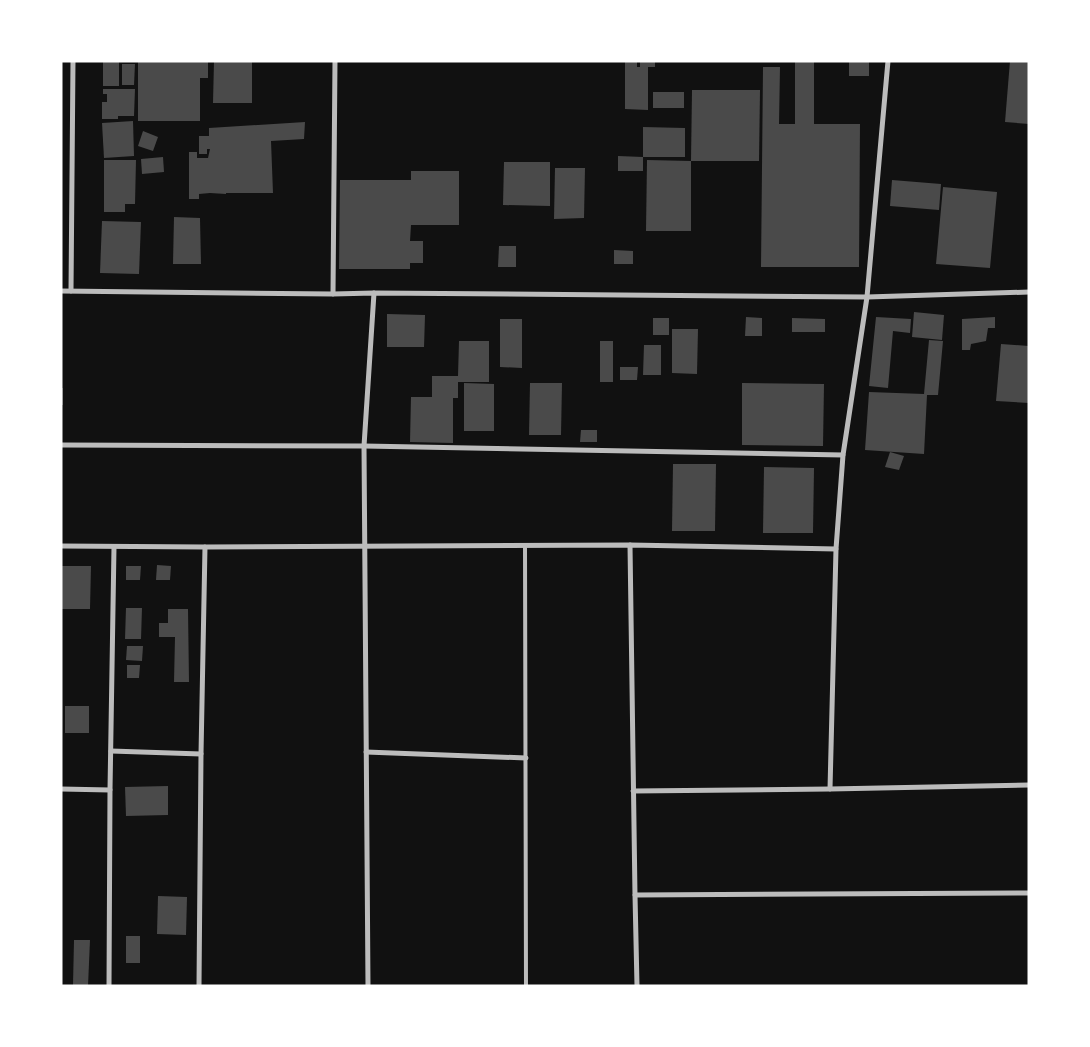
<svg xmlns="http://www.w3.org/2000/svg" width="1090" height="1047" viewBox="0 0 1090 1047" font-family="'Fira Sans',sans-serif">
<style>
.building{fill:#4a4a4a}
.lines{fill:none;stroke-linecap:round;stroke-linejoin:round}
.service{stroke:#bcbcbc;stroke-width:4}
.minor{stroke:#bcbcbc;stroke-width:5}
</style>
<rect width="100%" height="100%" fill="#111"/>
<!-- building -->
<g class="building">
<path d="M 138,61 L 208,61 L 208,78 L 200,78 L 200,121 L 138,121 Z"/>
<path d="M 214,61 L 252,61 L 252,103 L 213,103 Z"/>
<path d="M 625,61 L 637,61 L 637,67 L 640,67 L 640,61 L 655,61 L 655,67 L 648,67 L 648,110 L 625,109 Z"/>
<path d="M 795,61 L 814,61 L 814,124 L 860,124 L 859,267 L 761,267 L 763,67 L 780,67 L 779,124 L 795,124 Z"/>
<rect x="849" y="61" width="20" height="15"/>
<path d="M 1010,61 L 1029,61 L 1029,124 L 1005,122 Z"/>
<rect x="103" y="62" width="16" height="24"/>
<path d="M 122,64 L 135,64 L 134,85 L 122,85 Z"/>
<path d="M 103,89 L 135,89 L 134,116 L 118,116 L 118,119 L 102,119 L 102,102 L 107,102 L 107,94 L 103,94 Z"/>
<path d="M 692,90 L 760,90 L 759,161 L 691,161 Z"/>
<rect x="653" y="92" width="31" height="16"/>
<path d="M 133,121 L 134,156 L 104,158 L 102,123 Z"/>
<path d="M 305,122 L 304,139 L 271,141 L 273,193 L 226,193 L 226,194 L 210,193 L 199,194 L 199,199 L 189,199 L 189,152 L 197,152 L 197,158 L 208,158 L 210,149 L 207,149 L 207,154 L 199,154 L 199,136 L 209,136 L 209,128 Z"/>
<path d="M 643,127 L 685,128 L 685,157 L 643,157 Z"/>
<path d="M 143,131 L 158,137 L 153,151 L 138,146 Z"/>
<path d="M 618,156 L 643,157 L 643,171 L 618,171 Z"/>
<path d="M 163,157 L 164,172 L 142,174 L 141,159 Z"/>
<path d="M 104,160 L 136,160 L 135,204 L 125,204 L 125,212 L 104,212 Z"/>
<path d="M 647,160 L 691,161 L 691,231 L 646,231 Z"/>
<path d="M 504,162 L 550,162 L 550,206 L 503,205 Z"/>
<path d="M 555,168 L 585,168 L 584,218 L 554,219 Z"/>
<path d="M 411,171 L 459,171 L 459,225 L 411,225 L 410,241 L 423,241 L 423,263 L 410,263 L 410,269 L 339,269 L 340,180 L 411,180 Z"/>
<path d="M 892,180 L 941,184 L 939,210 L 890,206 Z"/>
<path d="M 943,187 L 997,192 L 990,268 L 936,264 Z"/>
<path d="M 174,217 L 200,218 L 201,264 L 173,264 Z"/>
<path d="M 102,221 L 141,222 L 139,274 L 100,273 Z"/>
<path d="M 499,246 L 516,246 L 516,267 L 498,267 Z"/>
<path d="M 614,250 L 633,251 L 633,264 L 614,264 Z"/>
<path d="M 914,312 L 944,315 L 942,340 L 912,337 Z"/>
<path d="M 387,314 L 425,315 L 424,347 L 387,347 Z"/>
<path d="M 746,317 L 762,318 L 762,336 L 745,336 Z"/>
<path d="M 876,317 L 911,319 L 910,333 L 893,331 L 888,388 L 869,386 Z"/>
<path d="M 995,317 L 995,328 L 988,328 L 986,341 L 971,344 L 970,350 L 962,350 L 962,319 Z"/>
<rect x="653" y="318" width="16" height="17"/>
<path d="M 792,318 L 825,319 L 825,332 L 792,332 Z"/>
<path d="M 500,319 L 522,319 L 522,368 L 500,367 Z"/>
<path d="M 672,329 L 698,329 L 697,374 L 672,373 Z"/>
<path d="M 929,340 L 943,341 L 938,395 L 927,395 L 924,454 L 865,450 L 869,392 L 924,394 Z"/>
<path d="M 459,341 L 489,341 L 489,382 L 458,382 L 458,398 L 453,398 L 453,443 L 410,442 L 411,397 L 432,397 L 432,376 L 458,376 Z"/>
<rect x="600" y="341" width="13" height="41"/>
<path d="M 1001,344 L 1029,346 L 1029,403 L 996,401 Z"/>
<path d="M 644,345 L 661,345 L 661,375 L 643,375 Z"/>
<path d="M 620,367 L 638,367 L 637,380 L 620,380 Z"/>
<path d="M 464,383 L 494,384 L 494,431 L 464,431 Z"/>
<path d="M 530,383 L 562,383 L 561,435 L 529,435 Z"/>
<path d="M 742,383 L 824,384 L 823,446 L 742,445 Z"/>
<rect x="61" y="388" width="2" height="17"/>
<path d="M 581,430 L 597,430 L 597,442 L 580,442 Z"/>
<path d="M 890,452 L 904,456 L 899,470 L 885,467 Z"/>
<path d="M 673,464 L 716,464 L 715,531 L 672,531 Z"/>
<path d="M 764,467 L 814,468 L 813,533 L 763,533 Z"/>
<path d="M 157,565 L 171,566 L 170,580 L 156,580 Z"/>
<path d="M 61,566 L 91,566 L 90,609 L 61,609 Z"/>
<path d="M 126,566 L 141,566 L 140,580 L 126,580 Z"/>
<path d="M 126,608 L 142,608 L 141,639 L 125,639 Z"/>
<path d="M 168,609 L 188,609 L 189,682 L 174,682 L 175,637 L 159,637 L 159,623 L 168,623 Z"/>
<path d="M 127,646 L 143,646 L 142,661 L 126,660 Z"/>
<path d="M 127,665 L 140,665 L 139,678 L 127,678 Z"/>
<rect x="65" y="706" width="24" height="27"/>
<path d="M 168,786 L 168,815 L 126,816 L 125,787 Z"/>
<path d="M 158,896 L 187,897 L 186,935 L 157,934 Z"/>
<rect x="126" y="936" width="14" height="27"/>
<path d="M 74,940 L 90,940 L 88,986 L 73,985 Z"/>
</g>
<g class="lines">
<!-- service -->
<path class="service" d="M 525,545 L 526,986"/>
<!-- minor -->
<g class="minor">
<path d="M 61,291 L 333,294 L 374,293 L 867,297 L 1029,292"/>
<path d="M 71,291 L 73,61"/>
<path d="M 333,294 L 335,61"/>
<path d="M 61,445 L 364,446 L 843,455"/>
<path d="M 630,545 L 635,895 L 637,986"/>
<path d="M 61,546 L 205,547 L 630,545 L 836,549"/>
<path d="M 111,751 L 201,754"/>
<path d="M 366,752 L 526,758"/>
<path d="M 61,789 L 110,790"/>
<path d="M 830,789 L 836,549 L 843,455 L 867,297 L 888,61"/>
<path d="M 633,791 L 830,789 L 1029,785"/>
<path d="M 635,895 L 1029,893"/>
<path d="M 109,986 L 110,790 L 114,547"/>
<path d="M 199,986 L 201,754 L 205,547"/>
<path d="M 368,986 L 364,446 L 374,293"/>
</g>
</g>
<!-- border -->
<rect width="1090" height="1047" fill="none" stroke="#ffffff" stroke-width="125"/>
</svg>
